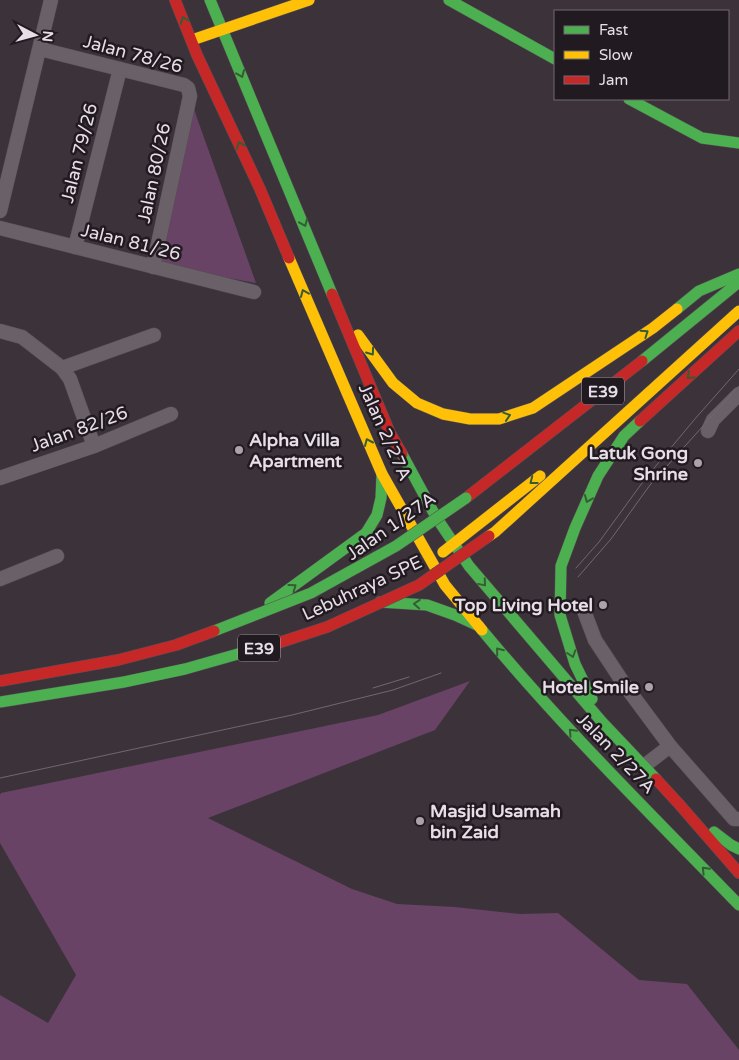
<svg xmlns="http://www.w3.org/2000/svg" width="739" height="1060" viewBox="0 0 739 1060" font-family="'Varela Round',sans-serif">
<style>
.green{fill:#684365}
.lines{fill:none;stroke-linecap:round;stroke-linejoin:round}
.street-casing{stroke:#574e55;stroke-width:15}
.fast-casing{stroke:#574e55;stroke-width:12}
.slow-casing{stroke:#574e55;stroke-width:12}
.jam-casing{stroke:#574e55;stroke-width:12}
.street{stroke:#696068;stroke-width:14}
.fast{stroke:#4caf50;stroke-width:11}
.slow{stroke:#ffc107;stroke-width:11}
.jam{stroke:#c62828;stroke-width:11}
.tram{stroke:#706870;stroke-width:1}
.fast-bridge-casing{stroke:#574e55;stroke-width:12;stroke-linecap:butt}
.slow-bridge-casing{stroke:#574e55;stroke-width:12;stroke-linecap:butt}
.jam-bridge-casing{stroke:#574e55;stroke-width:12;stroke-linecap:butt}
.fast-bridge{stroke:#4caf50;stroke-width:11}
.slow-bridge{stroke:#ffc107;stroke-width:11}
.jam-bridge{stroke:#c62828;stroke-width:11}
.oneway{stroke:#345d36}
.poi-dot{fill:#aca2aa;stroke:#211a20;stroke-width:2}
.labels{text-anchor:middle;stroke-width:5;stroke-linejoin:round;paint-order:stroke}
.shield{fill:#211a20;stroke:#aca3ab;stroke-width:1}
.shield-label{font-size:16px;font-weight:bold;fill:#e8dee7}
.street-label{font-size:18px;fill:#e8dee7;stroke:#211a20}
.poi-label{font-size:18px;font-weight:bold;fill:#e8dee7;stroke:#211a20;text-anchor:end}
</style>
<rect width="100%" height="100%" fill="#3c323a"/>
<!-- green -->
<g class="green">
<path d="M 192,102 L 197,118 L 256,283 L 156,265 Z"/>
<path d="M 470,681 L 435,730 L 208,818 L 352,889 L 397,904 L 455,907 L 520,914 L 558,913 L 639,980 L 687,984 L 739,1050 L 739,1060 L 0,1060 L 0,995 L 48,1023 L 76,975 L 0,843 L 0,795 L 1,793 L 378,715 Z"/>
</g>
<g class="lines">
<!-- street casing -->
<g class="street-casing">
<g id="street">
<path d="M 40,49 L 184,85 L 188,88 L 190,96 L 153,267"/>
<path d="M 0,211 L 51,0"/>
<path d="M 0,228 L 254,292"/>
<path d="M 75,247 L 120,69"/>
<path d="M 0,331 L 22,337 L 62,368 L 70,379 L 94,446"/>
<path d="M 62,368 L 154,335"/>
<path d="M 708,431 L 713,420 L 739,394"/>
<path d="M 0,478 L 94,446 L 171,414"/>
<path d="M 0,579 L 57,556"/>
<path d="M 584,611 L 595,640 L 624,684 L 670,746 L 734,819 L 739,819"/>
<path d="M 644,766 L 670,746"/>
</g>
</g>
<!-- fast casing -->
<g class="fast-casing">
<g id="fast">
<path d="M 210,0 L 332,294"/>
<path d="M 449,0 L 555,59"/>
<path d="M 629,99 L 702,138 L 739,143"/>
<path d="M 677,309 L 699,291 L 739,274"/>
<path d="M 642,361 L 739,282"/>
<path d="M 402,454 L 436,517 L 469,566 L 602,722 L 656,779"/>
<path d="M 380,602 L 427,605 L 455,615 L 479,626"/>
<path d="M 270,603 L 366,533 L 377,515 L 381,498 L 382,474"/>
<path d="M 482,630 C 562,727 652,815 739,905"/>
<path d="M 592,699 L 575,664 L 560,615 L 561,566 L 575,528 L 598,476 L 624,436 L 640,421"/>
<path d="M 714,832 L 731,845 L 739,849"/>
</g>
</g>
<!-- slow casing -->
<g class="slow-casing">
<g id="slow">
<path d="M 192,40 L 309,0"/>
<path d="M 289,258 L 382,474 L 445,585 L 482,630"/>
<path d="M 358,335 L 393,383 L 417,403 L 443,414 L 470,419 L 499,419 L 533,408 L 653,328 L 677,309"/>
<path d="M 443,552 L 540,476"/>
</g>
</g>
<!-- jam casing -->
<g class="jam-casing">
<g id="jam">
<path d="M 175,0 L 197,55 L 260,189 L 289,258"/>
<path d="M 332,294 L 390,433 L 402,454"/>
<path d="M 640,421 L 739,331"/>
<path d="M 466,498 L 642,361"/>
<path d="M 656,779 L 679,804 L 739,873"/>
</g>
</g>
<!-- street -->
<use href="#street" class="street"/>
<!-- fast -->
<use href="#fast" class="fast"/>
<!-- slow -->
<use href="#slow" class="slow"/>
<!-- jam -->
<use href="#jam" class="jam"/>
<!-- tram -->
<g class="tram">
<path d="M 576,568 L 599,542 L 645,479 L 694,420 L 739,369"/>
<path d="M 578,577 L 611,539 L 650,485 L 739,386"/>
<path d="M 373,688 L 409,677"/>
<path d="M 0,778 L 292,715 L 393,690 L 441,673"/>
</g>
<!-- fast-bridge casing -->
<g class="fast-bridge-casing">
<g id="fast-bridge">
<path d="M 214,631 L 311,593 L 396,546 L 466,498"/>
<path d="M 0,702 L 124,682 L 185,669 L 245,652"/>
</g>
</g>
<!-- slow-bridge casing -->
<g class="slow-bridge-casing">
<path id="slow-bridge" d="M 489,536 L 495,532 L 739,311"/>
</g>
<!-- jam-bridge casing -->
<g class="jam-bridge-casing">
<g id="jam-bridge">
<path d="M 245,652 L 278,643 L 327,627 L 419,585 L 489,536"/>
<path d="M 0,681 L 118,660 L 176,645 L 214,631"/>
</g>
</g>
<!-- fast-bridge -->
<use href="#fast-bridge" class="fast-bridge"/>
<!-- slow-bridge -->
<use href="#slow-bridge" class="slow-bridge"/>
<!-- jam-bridge -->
<use href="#jam-bridge" class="jam-bridge"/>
</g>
<!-- one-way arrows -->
<defs><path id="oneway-chevron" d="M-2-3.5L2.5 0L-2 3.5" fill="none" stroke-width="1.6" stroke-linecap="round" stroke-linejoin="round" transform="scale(1.25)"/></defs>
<g class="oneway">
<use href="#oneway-chevron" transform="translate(184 20) rotate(-112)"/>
<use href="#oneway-chevron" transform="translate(241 74) rotate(67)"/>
<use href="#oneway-chevron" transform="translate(240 145) rotate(-114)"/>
<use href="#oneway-chevron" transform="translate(304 223) rotate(67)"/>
<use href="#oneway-chevron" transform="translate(304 293) rotate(-113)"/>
<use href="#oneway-chevron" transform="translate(645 333) rotate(-34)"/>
<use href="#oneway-chevron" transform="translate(371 352) rotate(54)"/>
<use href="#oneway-chevron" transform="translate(690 376) rotate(138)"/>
<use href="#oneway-chevron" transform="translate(507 416) rotate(-18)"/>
<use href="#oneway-chevron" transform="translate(368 442) rotate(-114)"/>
<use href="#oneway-chevron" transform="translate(533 481) rotate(142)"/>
<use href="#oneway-chevron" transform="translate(588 499) rotate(113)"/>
<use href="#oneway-chevron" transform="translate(483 583) rotate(50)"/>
<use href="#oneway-chevron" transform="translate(293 587) rotate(-36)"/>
<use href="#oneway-chevron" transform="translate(417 604) rotate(-176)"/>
<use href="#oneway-chevron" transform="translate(499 651) rotate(-129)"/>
<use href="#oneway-chevron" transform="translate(572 654) rotate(72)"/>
<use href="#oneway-chevron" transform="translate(572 732) rotate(-133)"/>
<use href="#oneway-chevron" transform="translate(705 870) rotate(-134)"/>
</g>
<!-- markers -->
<g class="poi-dot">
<circle cx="239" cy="450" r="5"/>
<circle cx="698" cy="463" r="5"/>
<circle cx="603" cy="605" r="5"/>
<circle cx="649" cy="687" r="5"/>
<circle cx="420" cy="821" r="5"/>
</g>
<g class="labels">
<!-- shield labels -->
<g class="shield">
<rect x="582" y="377.5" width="42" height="27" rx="4"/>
<rect x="238" y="634.5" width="42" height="27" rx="4"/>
</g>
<g class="shield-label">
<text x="603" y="397">E39</text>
<text x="259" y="654">E39</text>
</g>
<!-- street labels -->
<g class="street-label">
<text transform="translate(133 54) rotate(15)" y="6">Jalan 78/26</text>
<text transform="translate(79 153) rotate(-76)" y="6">Jalan 79/26</text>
<text transform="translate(154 173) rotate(-78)" y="6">Jalan 80/26</text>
<text transform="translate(131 242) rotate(14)" y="6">Jalan 81/26</text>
<text transform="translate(79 429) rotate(-20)" y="6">Jalan 82/26</text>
<text transform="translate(385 432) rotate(66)" y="6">Jalan 2/27A</text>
<text transform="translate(391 526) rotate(-35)" y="6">Jalan 1/27A</text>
<text transform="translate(362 588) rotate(-25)" y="6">Lebuhraya SPE</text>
<text transform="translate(616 753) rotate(46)" y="6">Jalan 2/27A</text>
</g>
<!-- poi labels -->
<g class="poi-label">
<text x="249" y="446" text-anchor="start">Alpha Villa<tspan x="249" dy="21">Apartment</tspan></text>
<text x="688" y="459">Latuk Gong<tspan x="688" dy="21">Shrine</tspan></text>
<text x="593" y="611">Top Living Hotel</text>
<text x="639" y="693">Hotel Smile</text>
<text x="430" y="817" text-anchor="start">Masjid Usamah<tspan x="430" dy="21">bin Zaid</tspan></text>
</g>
</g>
<!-- legend -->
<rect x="554" y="10" width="175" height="90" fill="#211a20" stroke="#716870"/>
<rect x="564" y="26" width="25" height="8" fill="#4caf50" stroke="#716870"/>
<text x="599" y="35" font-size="15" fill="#e8dee7">Fast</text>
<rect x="564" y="51" width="25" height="8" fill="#ffc107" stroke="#716870"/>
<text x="599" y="60" font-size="15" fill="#e8dee7">Slow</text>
<rect x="564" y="76" width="25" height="8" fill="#c62828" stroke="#716870"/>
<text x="599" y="85" font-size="15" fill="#e8dee7">Jam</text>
<!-- north arrow -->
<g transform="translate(35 35) rotate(96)" stroke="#211a20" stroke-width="4" paint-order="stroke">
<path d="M0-4L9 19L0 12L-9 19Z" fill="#e8dee7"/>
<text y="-8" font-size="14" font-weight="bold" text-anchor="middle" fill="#e8dee7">N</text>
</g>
</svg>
